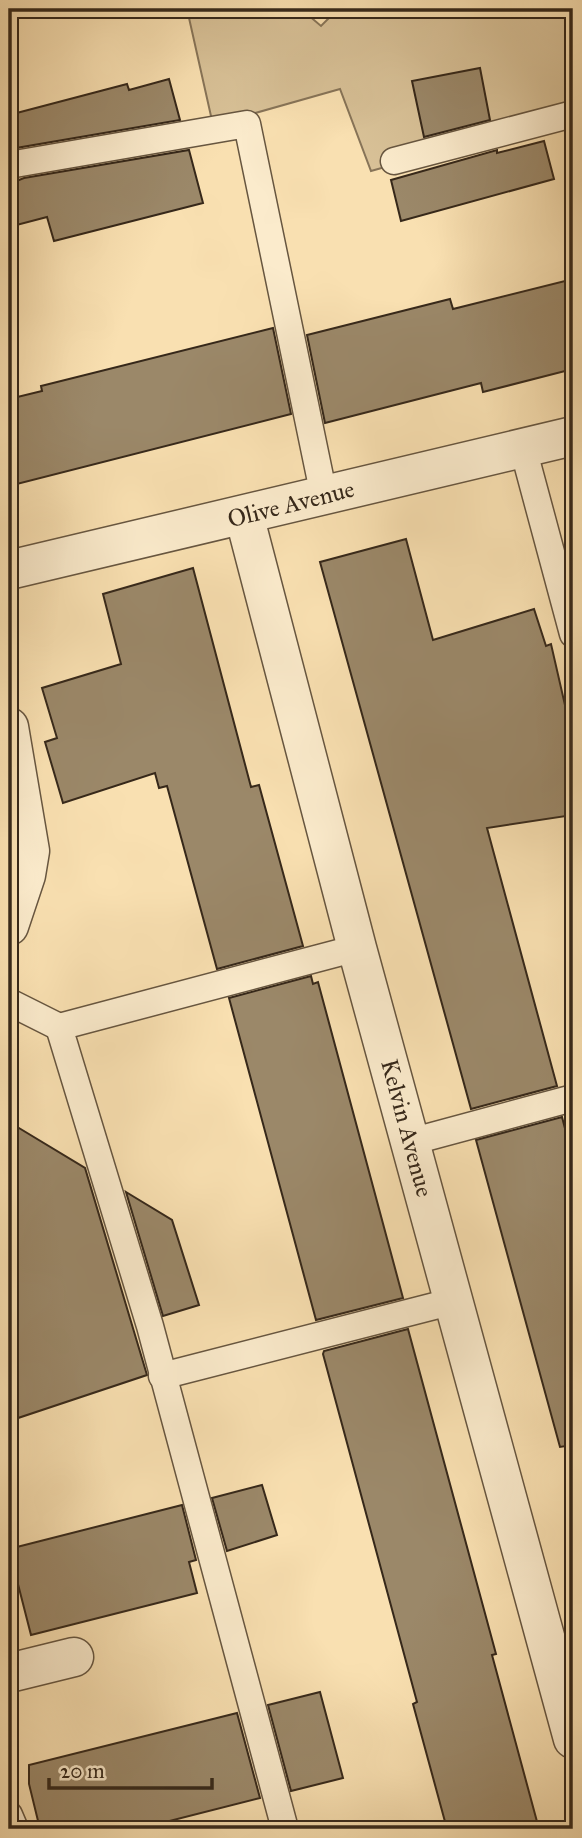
<svg xmlns="http://www.w3.org/2000/svg" width="582" height="1838" viewBox="0 0 582 1838" font-family="'IM FELL Great Primer',serif">
<style>
.green{fill:#d8c197;stroke:#877458;stroke-width:2}
.building{fill:#9b8869;stroke:#36281a;stroke-width:2}
.lines{fill:none;stroke-linecap:round;stroke-linejoin:round}
.service-casing{stroke:#675640;stroke-width:29}
.minor-casing{stroke:#675640;stroke-width:41}
.service{stroke:#fbebcc;stroke-width:26}
.minor{stroke:#fbebcc;stroke-width:38}
.labels{text-anchor:middle;stroke-width:5;stroke-linejoin:round;paint-order:stroke}
.street-label{font-size:24px;fill:#36281a;stroke:#fbebcc}
</style>
<rect width="100%" height="100%" fill="#f9e0b1"/>
<filter id="stains"><feTurbulence type="fractalNoise" baseFrequency=".00286" numOctaves="4"/><feColorMatrix values="0 0 0 0 .2 0 0 0 0 .09 0 0 0 0 .02 0 0 0 .5 -.17"/></filter>
<radialGradient id="worn" r=".72"><stop offset=".6" stop-color="#630" stop-opacity="0"/><stop offset="1" stop-color="#630" stop-opacity=".3"/></radialGradient>
<!-- green -->
<path class="green" d="M 187,9 L 301,9 L 321,26 L 338,9 L 573,9 L 573,114 L 371,171 L 340,89 L 213,125 Z"/>
<!-- building -->
<g class="building">
<path d="M 480,68 L 490,120 L 424,137 L 412,81 Z"/>
<path d="M 169,79 L 180,120 L 16,148 L 9,115 L 127,84 L 129,90 Z"/>
<path d="M 544,141 L 554,179 L 401,221 L 391,180 L 497,150 L 497,153 Z"/>
<path d="M 189,150 L 203,203 L 54,241 L 47,217 L 9,227 L 9,184 L 24,178 Z"/>
<path d="M 573,279 L 573,369 L 483,392 L 481,383 L 325,423 L 307,335 L 450,299 L 453,309 Z"/>
<path d="M 273,328 L 291,414 L 9,486 L 9,399 L 42,391 L 41,386 Z"/>
<path d="M 406,539 L 433,640 L 534,609 L 546,646 L 551,644 L 573,740 L 573,815 L 487,828 L 557,1086 L 471,1109 L 320,562 Z"/>
<path d="M 193,568 L 251,787 L 259,785 L 303,946 L 217,969 L 167,786 L 159,788 L 155,773 L 63,803 L 45,742 L 57,738 L 42,688 L 121,664 L 103,594 Z"/>
<path d="M 311,976 L 313,984 L 318,982 L 403,1298 L 316,1320 L 229,998 Z"/>
<path d="M 562,1117 L 573,1159 L 573,1445 L 560,1447 L 476,1140 Z"/>
<path d="M 9,1122 L 85,1168 L 147,1375 L 9,1421 Z"/>
<path d="M 126,1192 L 172,1220 L 199,1305 L 163,1316 Z"/>
<path d="M 408,1329 L 496,1654 L 492,1655 L 539,1829 L 447,1829 L 413,1704 L 417,1702 L 323,1354 L 324,1351 Z"/>
<path d="M 262,1485 L 277,1535 L 227,1551 L 212,1498 Z"/>
<path d="M 182,1505 L 196,1560 L 189,1562 L 197,1593 L 31,1635 L 9,1549 Z"/>
<path d="M 320,1692 L 343,1778 L 291,1791 L 268,1705 Z"/>
<path d="M 237,1713 L 260,1798 L 138,1829 L 40,1829 L 29,1784 L 29,1765 Z"/>
</g>
<g class="lines">
<!-- service casing -->
<g class="service-casing">
<g id="service">
<path d="M 394,161 L 573,114"/>
<path d="M 9,165 L 247,124 L 324,496"/>
<path d="M 523,448 L 573,634"/>
<path d="M 9,1002 L 59,1027"/>
<path d="M 410,1142 L 573,1098"/>
<path d="M 162,1376 L 454,1301"/>
<path d="M 9,1815 L 15,1829"/>
<path d="M 285,1829 L 150,1326 L 59,1027 L 357,948"/>
</g>
</g>
<!-- minor casing -->
<g class="minor-casing">
<g id="minor">
<path d="M 244,515 L 357,948 L 573,1739"/>
<path d="M 9,570 L 573,436"/>
<path d="M 9,727 L 30,851 L 26,875 L 9,926"/>
<path d="M 9,1673 L 74,1657"/>
</g>
</g>
<!-- service -->
<use href="#service" class="service"/>
<!-- minor -->
<use href="#minor" class="minor"/>
</g>
<g class="labels">
<!-- street labels -->
<g class="street-label">
<text transform="translate(291 504) rotate(-14)" y="8">Olive Avenue</text>
<text transform="translate(407 1128) rotate(75)" y="8">Kelvin Avenue</text>
</g>
</g>
<!-- margin -->
<rect width="582" height="1838" fill="none" stroke="#f9e0b1" stroke-width="35"/>
<rect x="10" y="10" width="561" height="1817" fill="none" stroke="#36281a" stroke-width="3.5"/>
<rect x="18" y="18" width="547" height="1803" fill="none" stroke="#36281a" stroke-width="2"/>
<!-- scale -->
<path d="M49 1778v10h163v-10" fill="none" stroke="#36281a" stroke-width="3.5"/>
<text x="60" y="1778" font-size="21" fill="#36281a" stroke="#fbebcc" stroke-width="5" paint-order="stroke">20 m</text>
<rect width="100%" height="100%" filter="url(#stains)"/>
<rect width="100%" height="100%" fill="url(#worn)"/>
</svg>
